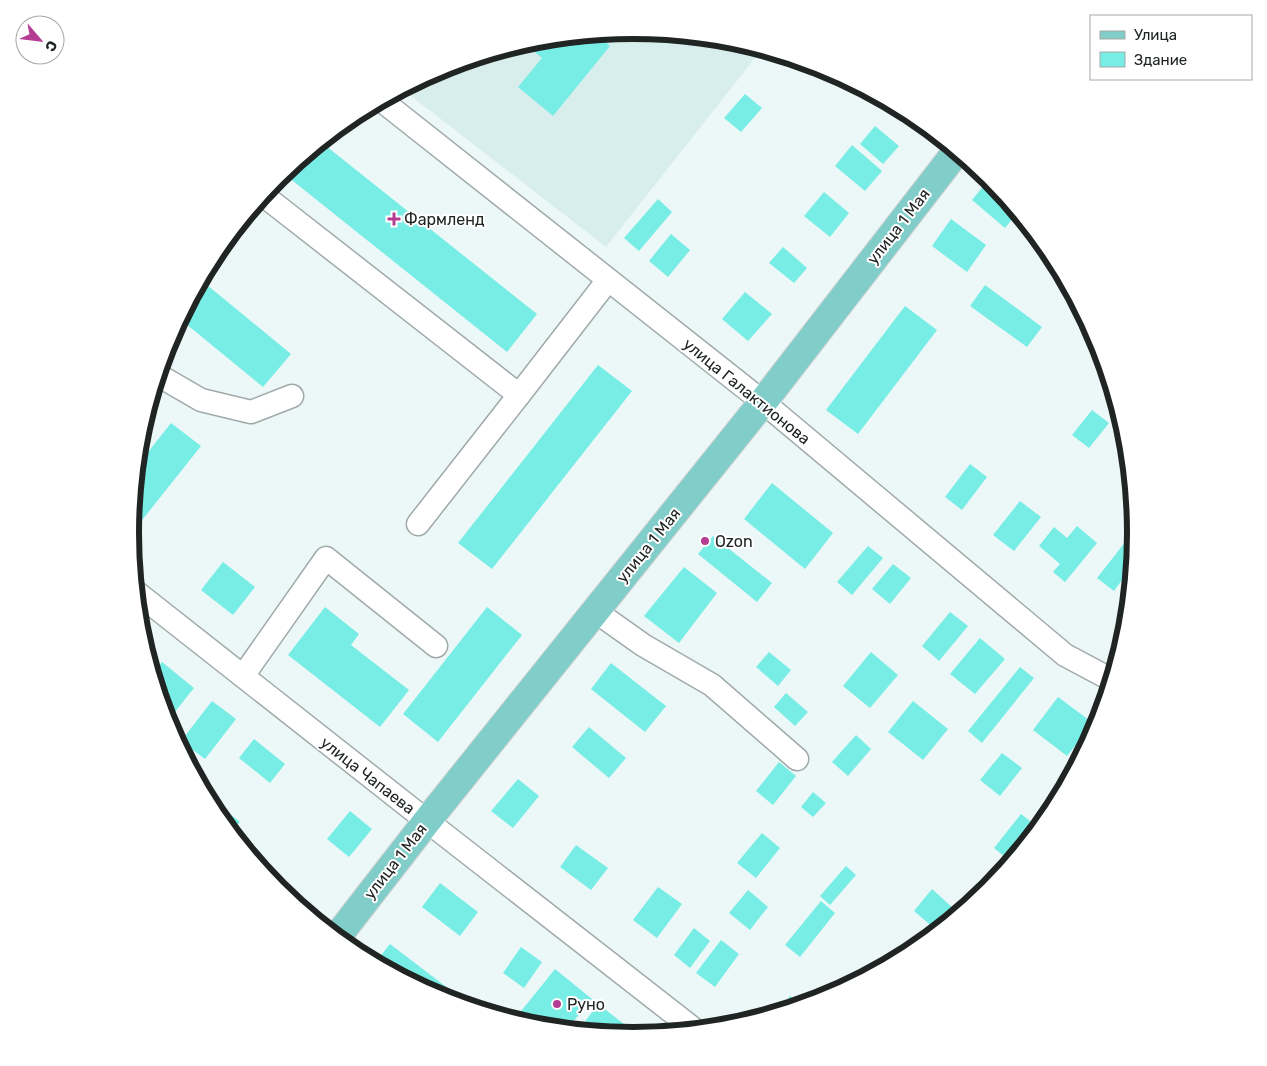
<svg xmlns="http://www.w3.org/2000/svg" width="1267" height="1066" viewBox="0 0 1267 1066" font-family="Rubik,sans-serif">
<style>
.built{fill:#d8eeec}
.building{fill:#78ede6}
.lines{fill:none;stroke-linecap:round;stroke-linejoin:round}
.minor-casing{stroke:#9faaa9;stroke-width:25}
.major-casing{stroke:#d2d3d3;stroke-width:30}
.minor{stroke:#fff;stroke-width:22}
.major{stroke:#81cdca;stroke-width:28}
.poi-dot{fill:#b43d93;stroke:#fff;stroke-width:2}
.labels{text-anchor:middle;stroke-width:4;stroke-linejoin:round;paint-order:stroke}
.poi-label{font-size:16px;fill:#202524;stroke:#fff;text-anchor:start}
.street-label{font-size:16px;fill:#202524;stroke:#fff}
.rim{fill:none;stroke:#202524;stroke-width:6}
</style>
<rect width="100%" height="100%" fill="#ecf8f7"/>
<!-- built -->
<path class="built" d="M 633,30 L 732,40 L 762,49 L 606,247 L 402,89 L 441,68 L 536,40 Z"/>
<!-- building -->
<g class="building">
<path d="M 596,34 L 610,46 L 553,116 L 518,87 L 542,58 L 524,43 L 536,40 L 553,38 L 557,41 L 560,37 Z"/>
<path d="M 497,51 L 487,63 L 480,57 L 482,56 Z"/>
<path d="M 745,94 L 762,108 L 741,132 L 724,118 Z"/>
<path d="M 875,126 L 899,146 L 883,164 L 860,144 Z"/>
<path d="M 321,142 L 537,314 L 507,352 L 283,173 Z"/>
<path d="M 852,145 L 882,171 L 865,191 L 835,166 Z"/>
<path d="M 990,178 L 1018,212 L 1005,228 L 972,200 Z"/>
<path d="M 824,192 L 849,213 L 830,237 L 804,216 Z"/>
<path d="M 658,199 L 672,212 L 639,251 L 624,238 Z"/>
<path d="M 951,219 L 986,245 L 967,272 L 932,246 Z"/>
<path d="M 671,234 L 690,250 L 668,277 L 649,261 Z"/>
<path d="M 783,247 L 807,268 L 794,283 L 769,263 Z"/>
<path d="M 201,280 L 291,354 L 263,387 L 180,319 Z"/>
<path d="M 985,285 L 1042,327 L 1027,347 L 970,306 Z"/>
<path d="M 745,292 L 772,314 L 748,341 L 722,319 Z"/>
<path d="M 905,306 L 937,330 L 858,434 L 826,410 Z"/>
<path d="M 598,365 L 632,391 L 492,569 L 458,543 Z"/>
<path d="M 1092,410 L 1109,423 L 1089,448 L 1072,435 Z"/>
<path d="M 171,423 L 201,446 L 131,534 L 137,466 Z"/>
<path d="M 970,464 L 987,477 L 962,510 L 945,497 Z"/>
<path d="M 772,483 L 833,533 L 805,569 L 744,519 Z"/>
<path d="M 1020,501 L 1041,517 L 1014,551 L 993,535 Z"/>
<path d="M 1077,526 L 1097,543 L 1065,582 L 1053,572 L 1060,564 L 1039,546 L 1054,527 L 1067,538 Z"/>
<path d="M 713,536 L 772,583 L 757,602 L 698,554 Z"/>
<path d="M 1130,536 L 1136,540 L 1133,565 L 1114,591 L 1097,578 Z"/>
<path d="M 868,546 L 883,558 L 852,595 L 837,582 Z"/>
<path d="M 223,562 L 255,587 L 233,615 L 201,590 Z"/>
<path d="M 893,564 L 911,578 L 890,604 L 872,589 Z"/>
<path d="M 684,567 L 717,593 L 679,643 L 644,616 Z"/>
<path d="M 1131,585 L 1129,608 L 1120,601 Z"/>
<path d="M 325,607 L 359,634 L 351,645 L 409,690 L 380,727 L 288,655 Z"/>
<path d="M 487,607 L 522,635 L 438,742 L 403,714 Z"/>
<path d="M 950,612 L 968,626 L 939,661 L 922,646 Z"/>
<path d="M 980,638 L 1005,659 L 975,694 L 950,674 Z"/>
<path d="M 769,652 L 791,670 L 778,686 L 756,667 Z"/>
<path d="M 871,652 L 898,675 L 870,708 L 843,686 Z"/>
<path d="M 162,662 L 194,688 L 170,718 L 166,715 L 153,674 Z"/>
<path d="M 611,663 L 666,706 L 645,732 L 591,689 Z"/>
<path d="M 1020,667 L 1034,678 L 982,743 L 968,731 Z"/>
<path d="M 786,693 L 808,712 L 795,726 L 774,707 Z"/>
<path d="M 1058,697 L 1093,723 L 1067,756 L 1033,730 Z"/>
<path d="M 212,701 L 236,719 L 205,759 L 181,741 Z"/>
<path d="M 913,701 L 948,729 L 923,760 L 888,732 Z"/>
<path d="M 589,727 L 626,758 L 609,778 L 572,747 Z"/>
<path d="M 856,735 L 871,749 L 848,776 L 832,762 Z"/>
<path d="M 254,739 L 285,764 L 270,783 L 239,758 Z"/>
<path d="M 1002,753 L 1022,768 L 1000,796 L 980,780 Z"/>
<path d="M 779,762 L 796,776 L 773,805 L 756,791 Z"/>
<path d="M 518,779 L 539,796 L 513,828 L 491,811 Z"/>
<path d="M 813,792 L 826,803 L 813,817 L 801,807 Z"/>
<path d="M 219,805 L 240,822 L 231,832 L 214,811 Z"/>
<path d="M 350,811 L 372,829 L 349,857 L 327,839 Z"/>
<path d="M 1021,814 L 1039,828 L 1011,862 L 994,848 Z"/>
<path d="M 762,833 L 780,848 L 756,878 L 737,863 Z"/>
<path d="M 576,845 L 608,868 L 591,890 L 560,867 Z"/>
<path d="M 846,866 L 856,875 L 830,905 L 820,896 Z"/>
<path d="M 440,883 L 478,912 L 460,936 L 422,907 Z"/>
<path d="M 658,887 L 682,904 L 657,938 L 633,920 Z"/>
<path d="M 932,889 L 953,908 L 935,929 L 914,911 Z"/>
<path d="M 748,890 L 768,907 L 750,930 L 729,913 Z"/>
<path d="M 821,901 L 835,913 L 800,957 L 785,945 Z"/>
<path d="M 694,928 L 710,941 L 690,968 L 674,955 Z"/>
<path d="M 721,940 L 739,954 L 715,987 L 696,973 Z"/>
<path d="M 390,944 L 449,989 L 442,998 L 375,963 Z"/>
<path d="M 521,947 L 542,962 L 524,988 L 503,973 Z"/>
<path d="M 555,969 L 592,999 L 567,1029 L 535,1026 L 514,1020 Z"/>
<path d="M 790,996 L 802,1005 L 777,1013 Z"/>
<path d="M 598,1004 L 624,1024 L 616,1034 L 578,1031 Z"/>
</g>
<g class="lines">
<!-- minor casing -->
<g class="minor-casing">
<g id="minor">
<path d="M 381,100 L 763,402 L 1065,655 L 1112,680"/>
<path d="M 263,195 L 519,395 L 608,280"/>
<path d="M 158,375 L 201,400 L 251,412 L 292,396"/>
<path d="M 418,524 L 519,395"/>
<path d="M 136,592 L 427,821 L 695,1030"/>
<path d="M 595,611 L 643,645 L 712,685 L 797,759"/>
<path d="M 243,676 L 326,558 L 436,646"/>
</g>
</g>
<!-- major casing -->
<g class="major-casing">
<path id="major" d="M 337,937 L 427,821 L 763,402 L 957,151"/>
</g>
<!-- minor -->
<use href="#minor" class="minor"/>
<!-- major -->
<use href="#major" class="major"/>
</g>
<!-- markers -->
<g class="poi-dot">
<path d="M391.5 211.5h5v5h5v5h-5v5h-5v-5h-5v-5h5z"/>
<circle cx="705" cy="541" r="5"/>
<circle cx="557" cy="1004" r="5"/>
</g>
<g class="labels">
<!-- poi labels -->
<g class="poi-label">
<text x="404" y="225">Фармленд</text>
<text x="715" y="547">Ozon</text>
<text x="567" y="1010">Руно</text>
</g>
<!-- street labels -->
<g class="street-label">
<text transform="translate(898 226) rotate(-52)" y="6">улица 1 Мая</text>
<text transform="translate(747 391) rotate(39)" y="6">улица Галактионова</text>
<text transform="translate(648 545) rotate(-51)" y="6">улица 1 Мая</text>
<text transform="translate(368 775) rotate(38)" y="6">улица Чапаева</text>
<text transform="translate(395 861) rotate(-52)" y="6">улица 1 Мая</text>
</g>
</g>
<!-- crop -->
<path d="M0 0H1267V1066H0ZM139 533a494 494 0 1 1 988 0a494 494 0 1 1-988 0Z" fill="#fff" fill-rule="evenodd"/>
<path class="rim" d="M139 533a494 494 0 1 1 988 0a494 494 0 1 1-988 0Z"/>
<!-- legend -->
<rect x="1090" y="15" width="162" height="65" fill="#ffffff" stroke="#a6a8a7"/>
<rect x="1100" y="31" width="25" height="8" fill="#81cdca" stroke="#a6a8a7"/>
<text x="1134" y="40" font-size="15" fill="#202524">Улица</text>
<rect x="1100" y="52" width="25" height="15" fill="#78ede6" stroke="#a6a8a7"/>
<text x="1134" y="65" font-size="15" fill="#202524">Здание</text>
<!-- north arrow -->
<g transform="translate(40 40) rotate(118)"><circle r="24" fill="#ffffff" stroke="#a6a8a7"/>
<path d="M0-4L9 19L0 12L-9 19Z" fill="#b43d93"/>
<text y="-8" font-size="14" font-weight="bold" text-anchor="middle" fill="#202524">С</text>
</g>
</svg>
